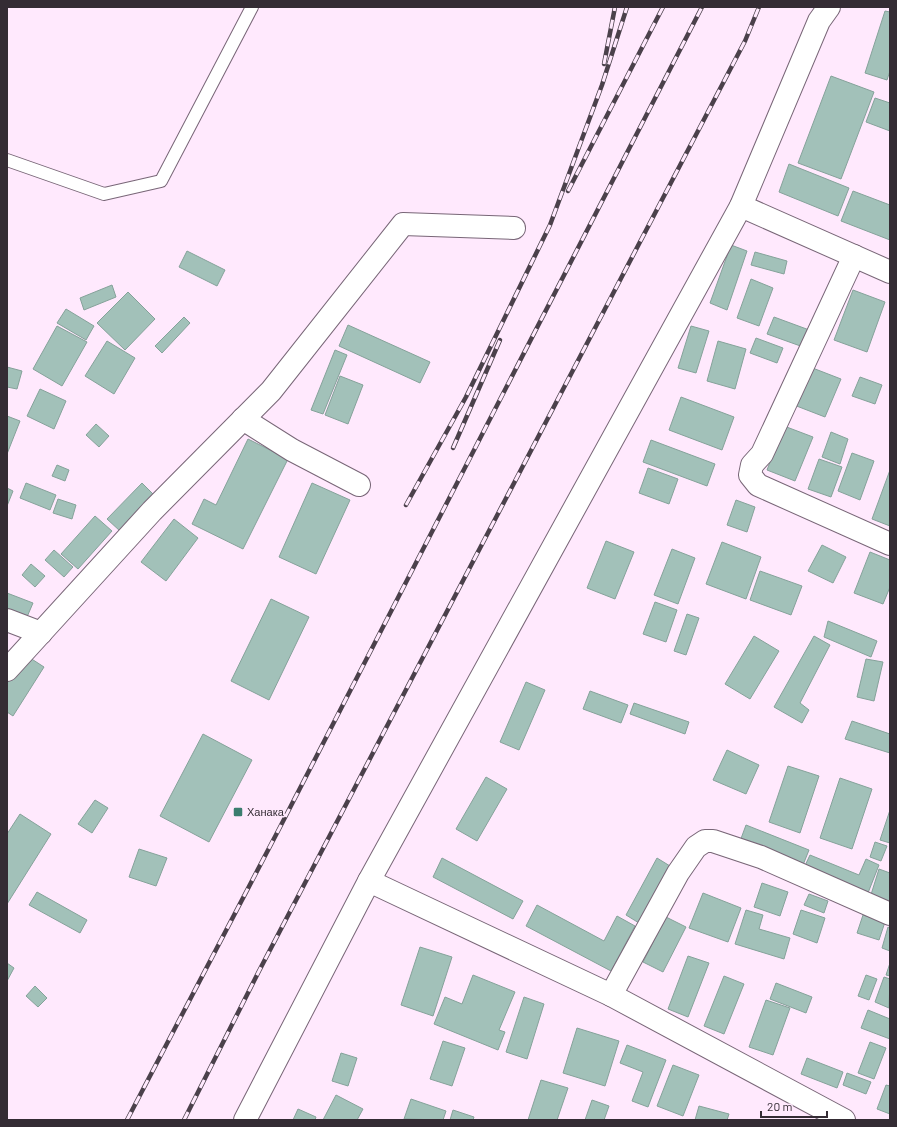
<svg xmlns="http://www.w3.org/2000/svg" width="897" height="1127" viewBox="0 0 897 1127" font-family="Barlow,sans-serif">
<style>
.building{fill:#a2c1b9;stroke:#85a29a}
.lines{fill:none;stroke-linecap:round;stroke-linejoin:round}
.service-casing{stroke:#786677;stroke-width:14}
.minor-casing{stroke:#786677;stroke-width:24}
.service{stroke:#fff;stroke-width:12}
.minor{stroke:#fff;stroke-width:22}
.rail-casing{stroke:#4b414b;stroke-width:4.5}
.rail{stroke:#ffe9fd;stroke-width:3;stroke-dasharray:9;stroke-linecap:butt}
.poi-dot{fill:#3b7d6f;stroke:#ffe9fd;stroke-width:1.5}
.labels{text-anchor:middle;stroke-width:3;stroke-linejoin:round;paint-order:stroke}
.poi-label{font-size:11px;fill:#342c34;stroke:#ffe9fd;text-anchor:start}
</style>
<rect width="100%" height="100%" fill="#ffe9fd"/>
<!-- building -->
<g class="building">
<path d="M 885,11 L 890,12 L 890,71 L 887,80 L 865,73 Z"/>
<path d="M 831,76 L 874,92 L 841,179 L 798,163 Z"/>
<path d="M 875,98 L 890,103 L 890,131 L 866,122 Z"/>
<path d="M 789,164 L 849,188 L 838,216 L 779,192 Z"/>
<path d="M 853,191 L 890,205 L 890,240 L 841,221 Z"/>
<path d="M 731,245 L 747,251 L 727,310 L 710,303 Z"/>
<path d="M 187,251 L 225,270 L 217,286 L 179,267 Z"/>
<path d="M 755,252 L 787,261 L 784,274 L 751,265 Z"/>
<path d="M 751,279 L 773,288 L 759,326 L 737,318 Z"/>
<path d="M 112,285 L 116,297 L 84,310 L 80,298 Z"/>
<path d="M 853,290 L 885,302 L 867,352 L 834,340 Z"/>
<path d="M 128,292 L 155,319 L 125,350 L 97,323 Z"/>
<path d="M 66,309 L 94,326 L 86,340 L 57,323 Z"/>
<path d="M 184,317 L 190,323 L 162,353 L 155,346 Z"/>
<path d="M 774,317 L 812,331 L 806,348 L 767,334 Z"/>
<path d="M 348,325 L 430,362 L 420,383 L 339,346 Z"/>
<path d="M 57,326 L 87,342 L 62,386 L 33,369 Z"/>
<path d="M 691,326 L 709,331 L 696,373 L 678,368 Z"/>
<path d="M 756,338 L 783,348 L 777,363 L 750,353 Z"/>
<path d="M 107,341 L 135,358 L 114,394 L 85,376 Z"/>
<path d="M 718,341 L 746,349 L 735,389 L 707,381 Z"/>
<path d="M 335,350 L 347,355 L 323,414 L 311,410 Z"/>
<path d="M 7,367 L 22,371 L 17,389 L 7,387 Z"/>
<path d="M 810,367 L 841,379 L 825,417 L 794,405 Z"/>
<path d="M 340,376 L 363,385 L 348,424 L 325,415 Z"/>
<path d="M 860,377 L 882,385 L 875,404 L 852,396 Z"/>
<path d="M 40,389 L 66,401 L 54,429 L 27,416 Z"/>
<path d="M 681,397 L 734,417 L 722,450 L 669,430 Z"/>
<path d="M 7,416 L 20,421 L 7,454 Z"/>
<path d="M 96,424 L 109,436 L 99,447 L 86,435 Z"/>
<path d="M 784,426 L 813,437 L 795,481 L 767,470 Z"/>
<path d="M 831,432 L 848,439 L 840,464 L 822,457 Z"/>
<path d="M 248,439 L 288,459 L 243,549 L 192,524 L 204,499 L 216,505 Z"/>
<path d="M 651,440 L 715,464 L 707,486 L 643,462 Z"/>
<path d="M 852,453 L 874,461 L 860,500 L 838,491 Z"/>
<path d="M 819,459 L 842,467 L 831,497 L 808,489 Z"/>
<path d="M 57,465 L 69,470 L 65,481 L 52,476 Z"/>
<path d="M 648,468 L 678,479 L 669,504 L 639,493 Z"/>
<path d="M 890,470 L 890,526 L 872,519 Z"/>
<path d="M 26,483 L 56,495 L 50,510 L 20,498 Z"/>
<path d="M 142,483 L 154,495 L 120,531 L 107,519 Z"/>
<path d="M 312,483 L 350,500 L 316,574 L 279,557 Z"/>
<path d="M 7,488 L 13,491 L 7,506 Z"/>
<path d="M 58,499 L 76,505 L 72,519 L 53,513 Z"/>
<path d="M 736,500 L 755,507 L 747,532 L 727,525 Z"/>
<path d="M 95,516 L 112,531 L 78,569 L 61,554 Z"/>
<path d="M 174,519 L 198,538 L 166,581 L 141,562 Z"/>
<path d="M 606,541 L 634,552 L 615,599 L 587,588 Z"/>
<path d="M 722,542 L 761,557 L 746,599 L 706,584 Z"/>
<path d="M 822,545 L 846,557 L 833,583 L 808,571 Z"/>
<path d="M 672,549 L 695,558 L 678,604 L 654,595 Z"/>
<path d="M 54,550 L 73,567 L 64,577 L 45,560 Z"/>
<path d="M 870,552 L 890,560 L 890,587 L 883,604 L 854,593 Z"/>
<path d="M 31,564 L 45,576 L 35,587 L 22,575 Z"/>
<path d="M 760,571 L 802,586 L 791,615 L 750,600 Z"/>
<path d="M 7,593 L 33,603 L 27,617 L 7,609 Z"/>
<path d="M 271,599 L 309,617 L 269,700 L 231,681 Z"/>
<path d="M 655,602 L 677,610 L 666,642 L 643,634 Z"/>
<path d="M 687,614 L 699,618 L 686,655 L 674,651 Z"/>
<path d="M 828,621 L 877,641 L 871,657 L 824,637 Z"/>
<path d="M 754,636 L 779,651 L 750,699 L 725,684 Z"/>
<path d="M 814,636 L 830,645 L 800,703 L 809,710 L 802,723 L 774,707 Z"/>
<path d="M 24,654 L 44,667 L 13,716 L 7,712 L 7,680 Z"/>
<path d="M 866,659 L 883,662 L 874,701 L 857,697 Z"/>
<path d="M 526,682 L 545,690 L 519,750 L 500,742 Z"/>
<path d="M 590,691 L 628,705 L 621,723 L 583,709 Z"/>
<path d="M 634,703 L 689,722 L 685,734 L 630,714 Z"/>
<path d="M 852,721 L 890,734 L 890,753 L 845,739 Z"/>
<path d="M 203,734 L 252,760 L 209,842 L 160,816 Z"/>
<path d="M 727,750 L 759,765 L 746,794 L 713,780 Z"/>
<path d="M 788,766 L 819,776 L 800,833 L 769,822 Z"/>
<path d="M 486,777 L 507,789 L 477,841 L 456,829 Z"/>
<path d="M 840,778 L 872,789 L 852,849 L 820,838 Z"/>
<path d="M 95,800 L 108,808 L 92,833 L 78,824 Z"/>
<path d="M 890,810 L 890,843 L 880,840 Z"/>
<path d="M 20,814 L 51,834 L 7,904 L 7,834 Z"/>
<path d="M 746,825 L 809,850 L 801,870 L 739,844 Z"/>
<path d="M 875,842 L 887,846 L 881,861 L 870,857 Z"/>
<path d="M 139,849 L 167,858 L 156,886 L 129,877 Z"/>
<path d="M 810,855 L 859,875 L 866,859 L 879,865 L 866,898 L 802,872 Z"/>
<path d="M 442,858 L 523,901 L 513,919 L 433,877 Z"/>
<path d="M 657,858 L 670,866 L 639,923 L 626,915 Z"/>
<path d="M 879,869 L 890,873 L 890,908 L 869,901 Z"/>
<path d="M 762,883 L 788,892 L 780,916 L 754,907 Z"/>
<path d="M 37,892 L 87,920 L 80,933 L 29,905 Z"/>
<path d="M 703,893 L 741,908 L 728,942 L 689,928 Z"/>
<path d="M 809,894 L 828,901 L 824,913 L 804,905 Z"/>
<path d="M 537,905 L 604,941 L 617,916 L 635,926 L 611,971 L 526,926 Z"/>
<path d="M 746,910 L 763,915 L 759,929 L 790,938 L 784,959 L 735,944 Z"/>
<path d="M 801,910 L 825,918 L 817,943 L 793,934 Z"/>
<path d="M 863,915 L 885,922 L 879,940 L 857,933 Z"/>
<path d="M 666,917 L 686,927 L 663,972 L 643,962 Z"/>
<path d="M 888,927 L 890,928 L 890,951 L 882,948 Z"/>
<path d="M 420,947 L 452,957 L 433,1016 L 401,1005 Z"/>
<path d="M 688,956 L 709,963 L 688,1017 L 668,1009 Z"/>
<path d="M 7,963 L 14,968 L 7,981 Z"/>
<path d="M 890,963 L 890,976 L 886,975 Z"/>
<path d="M 473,975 L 515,992 L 499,1030 L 505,1032 L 498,1050 L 434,1024 L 445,997 L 462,1004 Z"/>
<path d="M 866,975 L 877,979 L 869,1000 L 858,996 Z"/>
<path d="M 724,976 L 744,984 L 724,1034 L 704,1026 Z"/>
<path d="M 884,977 L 890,979 L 889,1008 L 875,1002 Z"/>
<path d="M 776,983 L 812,997 L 806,1013 L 770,999 Z"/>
<path d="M 35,986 L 47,998 L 38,1007 L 26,996 Z"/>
<path d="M 524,997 L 544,1004 L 527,1059 L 506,1052 Z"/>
<path d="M 766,1000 L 790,1008 L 773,1055 L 749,1047 Z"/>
<path d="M 868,1010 L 890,1019 L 890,1039 L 861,1028 Z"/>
<path d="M 577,1028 L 619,1041 L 605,1086 L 563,1073 Z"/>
<path d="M 443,1041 L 465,1048 L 452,1086 L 430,1079 Z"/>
<path d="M 870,1042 L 886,1048 L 874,1079 L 858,1073 Z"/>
<path d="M 627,1045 L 666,1060 L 648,1107 L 632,1101 L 643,1072 L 620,1063 Z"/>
<path d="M 341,1053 L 357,1058 L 348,1086 L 332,1081 Z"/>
<path d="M 807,1058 L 843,1072 L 837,1088 L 801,1074 Z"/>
<path d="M 673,1065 L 699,1075 L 683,1116 L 657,1106 Z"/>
<path d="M 847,1073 L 871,1082 L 866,1094 L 843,1085 Z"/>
<path d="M 541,1080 L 568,1088 L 557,1120 L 528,1120 Z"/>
<path d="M 886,1085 L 890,1086 L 890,1114 L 877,1109 Z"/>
<path d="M 336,1095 L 363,1109 L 357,1120 L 323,1120 Z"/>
<path d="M 411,1099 L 446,1111 L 443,1120 L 404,1119 Z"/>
<path d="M 592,1100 L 609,1106 L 604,1120 L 585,1120 Z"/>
<path d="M 699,1106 L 729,1114 L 727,1120 L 695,1120 Z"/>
<path d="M 298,1109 L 316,1117 L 315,1120 L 293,1120 Z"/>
<path d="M 453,1110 L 474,1117 L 473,1120 L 450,1120 Z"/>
</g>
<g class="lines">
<!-- service casing -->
<g class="service-casing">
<path id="service" d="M 7,160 L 104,194 L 161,181 L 252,7"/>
</g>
<!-- minor casing -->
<g class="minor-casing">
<g id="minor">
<path d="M 741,206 L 890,272"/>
<path d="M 854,256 L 762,454 L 752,465 L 750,475 L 758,485 L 890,544"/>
<path d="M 243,419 L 292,450 L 359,485"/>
<path d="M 7,620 L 41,633"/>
<path d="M 7,670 L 152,511 L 271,391 L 403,224 L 514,228"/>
<path d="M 369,881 L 611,995 L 844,1120"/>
<path d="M 611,995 L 678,873 L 696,847 L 705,841 L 713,841 L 761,857 L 890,914"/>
<path d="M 245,1120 L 369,881 L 741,206 L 819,21 L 829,7"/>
</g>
</g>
<!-- service -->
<use href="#service" class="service"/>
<!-- minor -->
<use href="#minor" class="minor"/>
<!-- rail casing -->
<g class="rail-casing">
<g id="rail">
<path d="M 604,64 L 615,7"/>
<path d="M 568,191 L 663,7"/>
<path d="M 453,448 L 500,340"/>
<path d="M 406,505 L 466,397 L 550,225 L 602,85 L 627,7"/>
<path d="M 127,1120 L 278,831 L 702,7"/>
<path d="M 184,1120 L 259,971 L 745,41 L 759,7"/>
</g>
</g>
<!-- rail -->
<use href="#rail" class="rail"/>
</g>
<!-- markers -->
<rect class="poi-dot" x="233" y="807" width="10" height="10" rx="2"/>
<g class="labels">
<!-- poi labels -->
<g class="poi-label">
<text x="247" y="816">Ханака</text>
</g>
</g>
<!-- border -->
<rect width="897" height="1127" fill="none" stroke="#342c34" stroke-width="16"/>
<!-- scale -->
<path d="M761 1111v6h66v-6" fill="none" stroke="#342c34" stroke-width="2"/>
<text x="767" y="1111" font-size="12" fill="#342c34" stroke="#ffe9fd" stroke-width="3" paint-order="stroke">20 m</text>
</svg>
